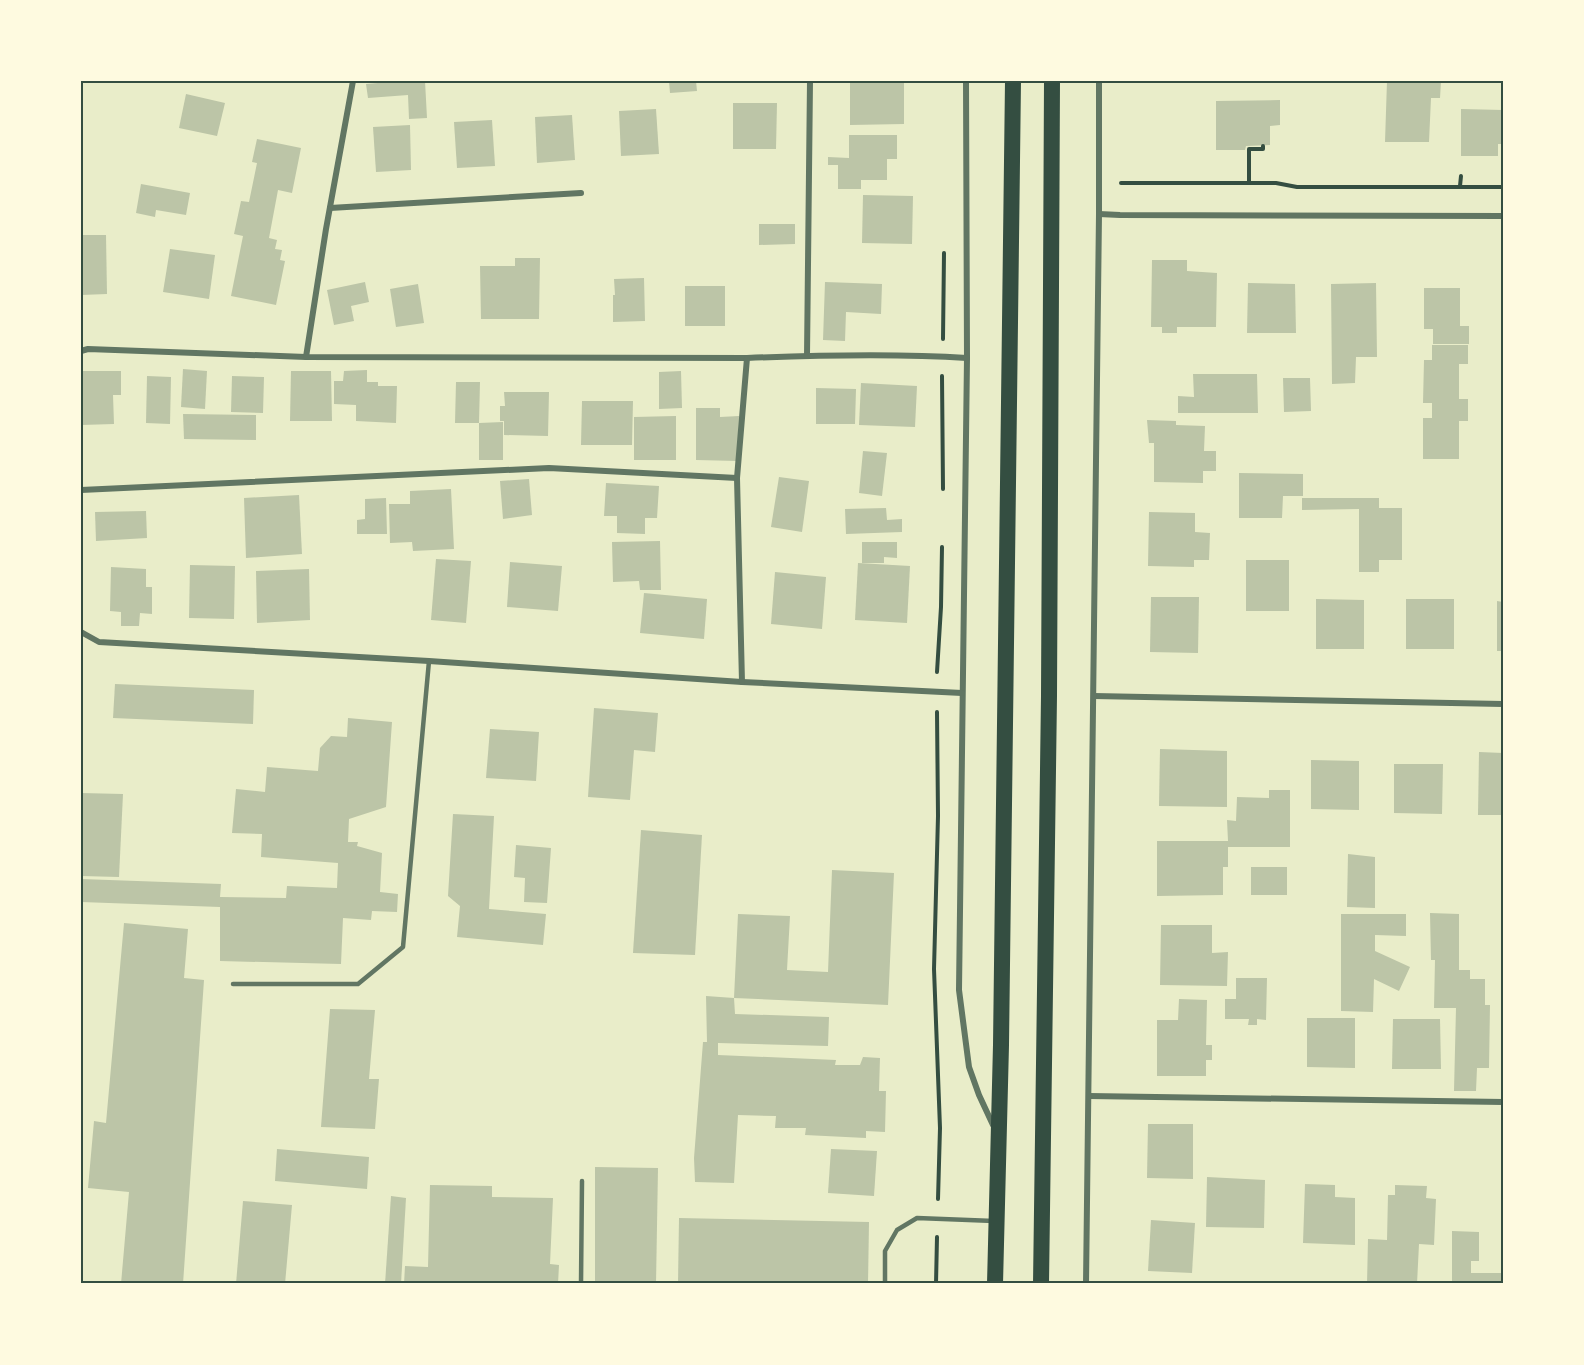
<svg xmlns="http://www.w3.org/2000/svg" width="1584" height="1365" viewBox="0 0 1584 1365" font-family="'Crimson Pro',serif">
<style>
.building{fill:#bcc5a7}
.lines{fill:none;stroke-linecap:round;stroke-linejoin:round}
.path{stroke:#344e41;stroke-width:4}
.service{stroke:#617663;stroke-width:4.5}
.minor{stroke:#617663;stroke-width:6}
.trunk{stroke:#344e41;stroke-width:16}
.neatline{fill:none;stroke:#344e41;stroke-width:2}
</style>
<rect width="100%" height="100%" fill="#e9edc9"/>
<!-- building -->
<g class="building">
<path d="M 401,81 L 425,81 L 427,118 L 409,119 L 408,95 L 368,98 L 366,84 Z"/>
<path d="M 669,81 L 696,81 L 697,91 L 670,93 Z"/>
<path d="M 850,81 L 904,81 L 904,124 L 850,125 Z"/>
<path d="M 1387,81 L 1441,81 L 1440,98 L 1431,98 L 1429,142 L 1385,142 Z"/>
<path d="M 186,94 L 225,103 L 217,136 L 179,128 Z"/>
<path d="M 1280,100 L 1280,125 L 1270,126 L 1270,145 L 1246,146 L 1245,150 L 1216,150 L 1216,101 Z"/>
<path d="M 733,103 L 777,103 L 776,149 L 733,149 Z"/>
<path d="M 656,109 L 659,154 L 621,156 L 619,111 Z"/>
<path d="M 1461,109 L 1503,110 L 1503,144 L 1498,144 L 1498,156 L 1461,156 Z"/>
<path d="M 572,115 L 575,160 L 537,163 L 535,117 Z"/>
<path d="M 492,120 L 495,166 L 457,168 L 454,122 Z"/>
<path d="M 410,125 L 411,170 L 376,172 L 373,127 Z"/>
<path d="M 849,135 L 897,135 L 897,159 L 887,159 L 887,180 L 861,180 L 861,189 L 838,189 L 838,165 L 828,165 L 828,157 L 849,158 Z"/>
<path d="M 257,139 L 301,148 L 292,193 L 278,190 L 269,238 L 277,240 L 275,249 L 282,250 L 280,260 L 285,261 L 276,305 L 231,296 L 243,236 L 234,234 L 241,201 L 249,202 L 257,163 L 252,162 Z"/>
<path d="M 141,184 L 190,193 L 186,215 L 156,210 L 155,217 L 136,213 Z"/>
<path d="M 863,195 L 913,196 L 912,244 L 862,243 Z"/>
<path d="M 759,224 L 795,224 L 795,244 L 759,245 Z"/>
<path d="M 81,235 L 106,235 L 107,294 L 81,295 Z"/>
<path d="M 170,249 L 215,255 L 209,299 L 163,292 Z"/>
<path d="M 515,258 L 540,258 L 539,319 L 481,319 L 480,266 L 515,266 Z"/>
<path d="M 1152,260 L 1187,260 L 1187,271 L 1217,273 L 1216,327 L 1177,327 L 1177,333 L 1162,333 L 1162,327 L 1151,327 Z"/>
<path d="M 644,278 L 645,321 L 613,322 L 613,295 L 615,295 L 614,279 Z"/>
<path d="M 365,282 L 369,302 L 351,306 L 354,321 L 334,325 L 327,290 Z"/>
<path d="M 825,282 L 882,284 L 881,314 L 846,312 L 845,341 L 823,340 Z"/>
<path d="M 1248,283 L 1295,284 L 1296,333 L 1247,333 Z"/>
<path d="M 1376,283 L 1377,357 L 1356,357 L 1355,383 L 1332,384 L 1331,284 Z"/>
<path d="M 418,284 L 424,323 L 396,327 L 390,289 Z"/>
<rect x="685" y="286" width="40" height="40"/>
<path d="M 1424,288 L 1460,288 L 1460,326 L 1469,326 L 1469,344 L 1433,344 L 1433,329 L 1424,329 Z"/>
<path d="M 1432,345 L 1468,345 L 1468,364 L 1459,364 L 1459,399 L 1468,399 L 1468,421 L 1459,421 L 1459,459 L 1423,459 L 1423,418 L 1432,418 L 1432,403 L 1423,403 L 1424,360 L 1432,360 Z"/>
<path d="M 183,369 L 207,371 L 205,409 L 181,407 Z"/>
<path d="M 367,370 L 367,382 L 378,382 L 378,386 L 397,386 L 396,423 L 356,421 L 356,405 L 334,404 L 334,381 L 343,381 L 344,371 Z"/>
<path d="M 81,371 L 121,371 L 121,395 L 113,395 L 114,424 L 81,425 Z"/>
<path d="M 291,371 L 331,371 L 332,421 L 290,421 Z"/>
<path d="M 681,371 L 682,408 L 659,409 L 659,372 Z"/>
<path d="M 1193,374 L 1257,374 L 1258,413 L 1178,413 L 1178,396 L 1194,397 Z"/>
<path d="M 147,376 L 171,377 L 170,424 L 146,423 Z"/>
<path d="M 232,376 L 264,377 L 263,413 L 231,412 Z"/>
<path d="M 1283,378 L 1310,378 L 1311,411 L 1284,412 Z"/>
<path d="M 456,382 L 480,382 L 479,423 L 455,423 Z"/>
<path d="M 861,383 L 917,386 L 915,427 L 859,425 Z"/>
<path d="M 816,388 L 856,389 L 855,424 L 816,424 Z"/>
<path d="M 504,392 L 549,392 L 548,436 L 504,435 L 504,421 L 500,421 L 500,406 L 505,406 Z"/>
<path d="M 582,401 L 633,401 L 632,445 L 581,445 Z"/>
<path d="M 696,408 L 720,408 L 720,417 L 739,416 L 738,461 L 696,460 Z"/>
<path d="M 183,414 L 256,415 L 256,440 L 184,439 Z"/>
<path d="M 676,416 L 676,460 L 634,460 L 634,417 Z"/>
<path d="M 1147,420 L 1176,421 L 1176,425 L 1205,426 L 1204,451 L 1216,451 L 1216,471 L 1203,471 L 1203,483 L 1154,482 L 1154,443 L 1149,443 Z"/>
<path d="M 503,422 L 503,460 L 479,460 L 479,423 Z"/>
<path d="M 863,451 L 887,453 L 882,496 L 859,493 Z"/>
<path d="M 1239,473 L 1303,474 L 1303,496 L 1283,496 L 1282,518 L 1239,518 Z"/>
<path d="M 779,477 L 809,481 L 802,532 L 771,527 Z"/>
<path d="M 529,479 L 532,515 L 503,519 L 500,481 Z"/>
<path d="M 606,483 L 659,486 L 657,518 L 645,518 L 645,534 L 617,533 L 617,516 L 604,516 Z"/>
<path d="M 451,489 L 454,549 L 413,551 L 412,542 L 390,543 L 389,504 L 410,504 L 410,491 Z"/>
<path d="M 299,495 L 302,554 L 246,558 L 244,498 Z"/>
<path d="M 386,498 L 387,534 L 357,534 L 357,520 L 365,519 L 365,499 Z"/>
<path d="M 1302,498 L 1379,498 L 1379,508 L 1402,508 L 1402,560 L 1379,560 L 1379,572 L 1359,572 L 1359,509 L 1302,510 Z"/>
<path d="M 886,508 L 887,520 L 902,519 L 902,532 L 846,534 L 845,509 Z"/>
<path d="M 146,511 L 147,538 L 96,541 L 95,512 Z"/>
<path d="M 1149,512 L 1195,513 L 1195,532 L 1210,533 L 1209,560 L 1194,560 L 1194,567 L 1148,566 Z"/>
<path d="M 660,541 L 661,590 L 640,590 L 639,581 L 613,582 L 612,542 Z"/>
<path d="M 862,542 L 897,542 L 897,558 L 884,557 L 884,563 L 862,563 Z"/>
<path d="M 436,559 L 471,561 L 466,623 L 431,620 Z"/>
<rect x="1246" y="560" width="43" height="51"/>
<path d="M 510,562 L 562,566 L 558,611 L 507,607 Z"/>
<path d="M 858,563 L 910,566 L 907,623 L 855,620 Z"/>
<path d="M 190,565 L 235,566 L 234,619 L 189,618 Z"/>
<path d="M 111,567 L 146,569 L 146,587 L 152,587 L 152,614 L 140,613 L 139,626 L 121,626 L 121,612 L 110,611 Z"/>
<path d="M 309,569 L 310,620 L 257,623 L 256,571 Z"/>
<path d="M 775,572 L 826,577 L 822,629 L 771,624 Z"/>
<path d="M 644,593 L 707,599 L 704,639 L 640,633 Z"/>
<path d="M 1151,597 L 1199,597 L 1198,653 L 1150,652 Z"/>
<path d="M 1316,599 L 1364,600 L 1364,649 L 1316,649 Z"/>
<rect x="1406" y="599" width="48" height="50"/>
<path d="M 1497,601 L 1503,602 L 1503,651 L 1497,651 Z"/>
<path d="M 115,684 L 254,690 L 253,724 L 113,718 Z"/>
<path d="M 594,708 L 658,713 L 655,752 L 634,750 L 630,800 L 588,797 Z"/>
<path d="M 348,718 L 392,722 L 386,807 L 349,819 L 348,842 L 358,842 L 357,846 L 382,853 L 380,892 L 398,894 L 397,912 L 372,911 L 371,920 L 343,918 L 341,964 L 220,961 L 220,907 L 81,902 L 81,879 L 221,884 L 220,897 L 286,898 L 287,886 L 337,888 L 338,863 L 261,857 L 262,834 L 232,833 L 236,789 L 265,792 L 267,767 L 318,771 L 320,748 L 331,736 L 347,737 Z"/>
<path d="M 490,729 L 539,732 L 536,781 L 486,778 Z"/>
<path d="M 1160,749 L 1227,751 L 1227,807 L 1159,806 Z"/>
<path d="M 1479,752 L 1503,753 L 1503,815 L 1478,815 Z"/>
<path d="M 1311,760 L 1359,761 L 1359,810 L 1311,809 Z"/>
<path d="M 1394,764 L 1443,764 L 1442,814 L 1394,813 Z"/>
<path d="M 1269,790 L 1290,790 L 1290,847 L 1228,847 L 1228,867 L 1223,867 L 1223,895 L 1157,896 L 1157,841 L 1228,841 L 1227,820 L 1236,821 L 1237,797 L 1269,798 Z"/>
<path d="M 81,793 L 123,794 L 119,877 L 81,876 Z"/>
<path d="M 453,814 L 494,816 L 489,909 L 546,914 L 543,945 L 457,937 L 460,906 L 448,896 Z"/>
<path d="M 641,830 L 702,835 L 695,955 L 633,953 Z"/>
<path d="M 516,845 L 551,848 L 547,903 L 524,902 L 525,878 L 514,877 Z"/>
<path d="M 1348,854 L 1375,857 L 1375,908 L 1347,907 Z"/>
<rect x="1251" y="867" width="36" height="28"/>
<path d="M 832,870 L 894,873 L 888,1005 L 734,998 L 735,1014 L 829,1017 L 828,1046 L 718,1043 L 718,1055 L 836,1060 L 835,1065 L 860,1065 L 863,1057 L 880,1058 L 879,1091 L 886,1091 L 885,1132 L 866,1131 L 866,1138 L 805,1135 L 806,1128 L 775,1128 L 776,1116 L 738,1115 L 734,1183 L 695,1182 L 694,1158 L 703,1042 L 707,1042 L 706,996 L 734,998 L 738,914 L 790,916 L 787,970 L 828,972 Z"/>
<path d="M 1430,913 L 1459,914 L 1459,970 L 1470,970 L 1470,979 L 1485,979 L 1485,1005 L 1490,1005 L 1489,1068 L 1477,1068 L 1476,1091 L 1454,1091 L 1456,1008 L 1434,1008 L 1435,960 L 1431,960 Z"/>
<path d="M 1341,914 L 1406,914 L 1406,936 L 1375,935 L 1375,951 L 1410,967 L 1399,991 L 1374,979 L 1373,1012 L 1341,1011 Z"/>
<path d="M 124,923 L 188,929 L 184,978 L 204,980 L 183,1284 L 121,1284 L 129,1192 L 88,1188 L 94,1121 L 106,1123 Z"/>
<path d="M 1161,925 L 1212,925 L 1212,953 L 1228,952 L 1227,986 L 1160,985 Z"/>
<path d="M 1236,978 L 1267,978 L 1266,1020 L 1257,1019 L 1257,1025 L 1248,1025 L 1249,1019 L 1225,1019 L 1225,999 L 1236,999 Z"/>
<path d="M 1179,999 L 1207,1000 L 1206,1045 L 1212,1045 L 1212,1060 L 1206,1060 L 1206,1076 L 1157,1076 L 1157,1020 L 1178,1020 Z"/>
<path d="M 330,1009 L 375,1010 L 369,1079 L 379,1079 L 375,1129 L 321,1127 Z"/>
<path d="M 1307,1018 L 1355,1018 L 1355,1068 L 1307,1067 Z"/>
<path d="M 1393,1019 L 1440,1019 L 1441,1069 L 1392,1069 Z"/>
<path d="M 1148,1124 L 1193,1124 L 1193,1179 L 1147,1178 Z"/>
<path d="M 277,1149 L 369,1157 L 367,1189 L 275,1181 Z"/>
<path d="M 831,1149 L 877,1151 L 874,1196 L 828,1193 Z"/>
<path d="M 595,1167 L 658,1168 L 656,1284 L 595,1284 Z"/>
<path d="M 1207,1177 L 1265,1180 L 1264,1228 L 1206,1227 Z"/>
<path d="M 1305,1184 L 1335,1185 L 1335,1197 L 1355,1198 L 1355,1245 L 1303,1243 Z"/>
<path d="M 430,1185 L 492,1186 L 492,1197 L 553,1198 L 550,1264 L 559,1265 L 558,1284 L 404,1284 L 405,1266 L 428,1267 Z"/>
<path d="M 1395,1185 L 1427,1186 L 1426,1198 L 1436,1199 L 1434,1245 L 1419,1244 L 1417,1284 L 1367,1284 L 1368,1239 L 1387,1240 L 1388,1195 L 1395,1195 Z"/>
<path d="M 391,1196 L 406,1198 L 401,1284 L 385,1284 Z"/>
<path d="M 243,1201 L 292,1205 L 285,1284 L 236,1284 Z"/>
<path d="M 679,1218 L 869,1222 L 868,1284 L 678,1284 Z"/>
<path d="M 1151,1220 L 1195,1223 L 1192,1273 L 1148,1271 Z"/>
<path d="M 1452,1231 L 1479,1232 L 1479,1261 L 1471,1261 L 1471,1273 L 1503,1273 L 1503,1284 L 1452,1284 Z"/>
</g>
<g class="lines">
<!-- path -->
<g class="path">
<path d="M 1121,183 L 1276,183 L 1297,187 L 1503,187"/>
<path d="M 1249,183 L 1249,149 L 1263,149 L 1263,146"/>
<path d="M 1460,186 L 1461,176"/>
<path d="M 943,339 L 944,253"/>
<path d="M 942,376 L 943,489"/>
<path d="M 937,672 L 941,607 L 942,547"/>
<path d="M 937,712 L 938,816 L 934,969 L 940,1128 L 938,1199"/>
<path d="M 936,1284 L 937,1237"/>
</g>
<!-- service -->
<g class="service">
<path d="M 233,984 L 358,984 L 403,947 L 429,661"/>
<path d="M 581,1284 L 582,1181"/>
<path d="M 885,1284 L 885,1251 L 897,1230 L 917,1218 L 994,1221"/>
</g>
<!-- minor -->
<g class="minor">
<path d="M 966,81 L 967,358 L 959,990 L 969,1067 L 979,1095 L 993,1125"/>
<path d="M 330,208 L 581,193"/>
<path d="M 1099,214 L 1120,215 L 1503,216"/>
<path d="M 81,351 L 88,349 L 306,357 L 747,358 C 820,355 894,353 967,358"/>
<path d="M 807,356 L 810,81"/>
<path d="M 306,357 L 326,229 L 353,81"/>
<path d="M 81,490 L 549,468 L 737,478"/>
<path d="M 81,632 L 99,642 L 429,661 L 742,682 L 962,693"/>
<path d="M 742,682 L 737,478 L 747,358"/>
<path d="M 1094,696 L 1503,704"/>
<path d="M 1089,1096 L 1503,1102"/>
<path d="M 1086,1284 L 1099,214 L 1099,81"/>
</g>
<!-- trunk -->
<g class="trunk">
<path d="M 995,1284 L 1001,1045 L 1013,81"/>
<path d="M 1041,1284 L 1049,696 L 1052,81"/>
</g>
</g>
<!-- border -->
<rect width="1584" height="1365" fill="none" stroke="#fefae0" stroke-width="165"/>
<rect x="82" y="82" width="1420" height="1200" class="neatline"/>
</svg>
